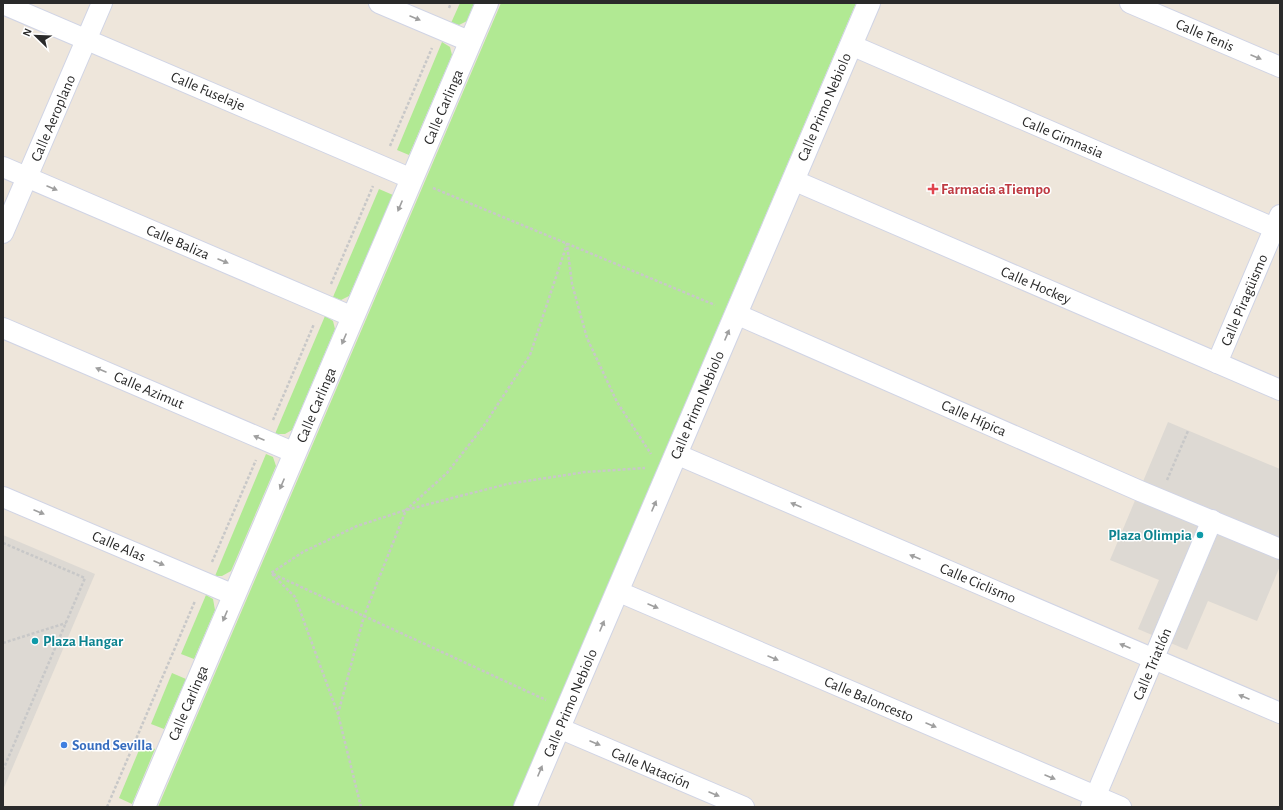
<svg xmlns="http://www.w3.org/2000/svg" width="1283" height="810" viewBox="0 0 1283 810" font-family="'Alegreya Sans',sans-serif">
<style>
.green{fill:#b1e993}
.plaza{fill:#ddd9d3}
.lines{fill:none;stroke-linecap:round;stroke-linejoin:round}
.street-casing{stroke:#d0d4e5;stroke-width:22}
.secondary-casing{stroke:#d0d4e5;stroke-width:24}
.path{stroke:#c8c8c8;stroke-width:2.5;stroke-dasharray:3 2;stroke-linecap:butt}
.street{stroke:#fff;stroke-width:20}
.secondary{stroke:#fff;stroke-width:22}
.oneway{fill:#9f9f9f}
.health-dot{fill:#e0444e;stroke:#fff;stroke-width:1.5}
.culture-dot{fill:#0f9aa8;stroke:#fff;stroke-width:1.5}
.shop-dot{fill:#3f7fe0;stroke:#fff;stroke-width:1.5}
.labels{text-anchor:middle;stroke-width:3;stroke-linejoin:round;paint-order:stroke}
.street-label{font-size:15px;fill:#2a2a2a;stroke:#fff}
.health-label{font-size:15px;font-weight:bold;fill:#be3a42;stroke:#fff;text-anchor:start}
.culture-label{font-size:15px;font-weight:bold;fill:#0d838f;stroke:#fff;text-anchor:end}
.shop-label{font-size:15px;font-weight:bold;fill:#366cbe;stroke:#fff;text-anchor:start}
</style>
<rect width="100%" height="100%" fill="#eee6db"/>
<!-- green -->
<g class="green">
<path d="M 460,3 L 474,3 L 467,21 L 459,25 L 451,23 Z"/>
<path d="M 501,3 L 856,3 L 513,807 L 158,807 Z"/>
<path d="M 442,42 L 450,47 L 452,55 L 409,155 L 397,150 Z"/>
<path d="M 379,189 L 393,195 L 349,296 L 341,300 L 333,297 Z"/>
<path d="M 325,316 L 333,321 L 335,329 L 292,430 L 285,434 L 275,434 Z"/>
<path d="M 266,454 L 273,457 L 276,466 L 231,571 L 222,576 L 215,576 Z"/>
<path d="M 206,595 L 213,599 L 215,610 L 194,659 L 181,654 Z"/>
<path d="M 172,673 L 186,679 L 164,729 L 151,724 Z"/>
<path d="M 142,743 L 155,749 L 132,804 L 119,798 Z"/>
</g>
<!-- plaza -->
<g class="plaza">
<path d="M 1168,422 L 1280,469 L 1280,566 L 1257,621 L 1208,601 L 1187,650 L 1138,629 L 1159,580 L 1110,560 Z"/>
<path d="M 3,535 L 95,574 L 3,790 Z"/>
</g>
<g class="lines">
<!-- street casing -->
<g class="street-casing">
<g id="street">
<path d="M 379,3 L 471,42"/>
<path d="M 1130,3 L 1280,67"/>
<path d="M 3,4 L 412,179"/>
<path d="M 851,45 L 1274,228"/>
<path d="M 3,167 L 353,317"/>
<path d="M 793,180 L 1280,390"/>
<path d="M 3,233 L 102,3"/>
<path d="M 736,314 L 1140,491 L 1280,549"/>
<path d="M 3,328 L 295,453"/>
<path d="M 1217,363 L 1280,215"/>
<path d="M 676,454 L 1280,713"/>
<path d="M 3,497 L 234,595"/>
<path d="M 617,591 L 1121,807"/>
<path d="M 559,728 L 744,807"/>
<path d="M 1091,807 L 1212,520"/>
</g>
</g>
<!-- secondary casing -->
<g class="secondary-casing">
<g id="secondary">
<path d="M 144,807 L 487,3"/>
<path d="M 525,807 L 869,3"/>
</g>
</g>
<!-- path -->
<g class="path">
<path d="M 449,8 L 451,3"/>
<path d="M 390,146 L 432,48"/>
<path d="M 433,188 L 715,305"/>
<path d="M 331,284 L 373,186"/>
<path d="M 273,420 L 314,324"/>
<path d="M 1167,480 L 1188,431"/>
<path d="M 3,543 L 85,578 L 3,770"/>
<path d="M 212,562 L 256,460"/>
<path d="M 273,574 L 546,700"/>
<path d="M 3,643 L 66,623"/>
<path d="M 338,714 L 364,616 L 406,510 L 447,473 L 483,427 L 530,355 L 567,244 L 572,284 L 587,338 L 617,402 L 651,454"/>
<path d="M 107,807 L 195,601"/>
<path d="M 361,807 L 338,714 L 295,597 L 271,573 L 303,552 L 357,526 L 406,510 L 507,484 L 585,472 L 645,468"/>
</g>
<!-- street -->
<use href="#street" class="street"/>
<!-- secondary -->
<use href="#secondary" class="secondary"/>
</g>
<!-- one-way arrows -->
<defs><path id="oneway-solid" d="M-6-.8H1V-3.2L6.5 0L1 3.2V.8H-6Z"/></defs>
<g class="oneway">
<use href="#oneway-solid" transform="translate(415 18) rotate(23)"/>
<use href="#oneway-solid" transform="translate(1256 57) rotate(23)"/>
<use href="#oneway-solid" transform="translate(52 188) rotate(23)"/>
<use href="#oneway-solid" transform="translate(400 206) rotate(113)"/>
<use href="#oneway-solid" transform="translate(223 261) rotate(23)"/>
<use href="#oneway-solid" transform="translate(727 335) rotate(-67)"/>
<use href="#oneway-solid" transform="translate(344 339) rotate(113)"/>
<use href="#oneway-solid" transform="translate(101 370) rotate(-157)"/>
<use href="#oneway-solid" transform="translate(259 438) rotate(-157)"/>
<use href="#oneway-solid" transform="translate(282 484) rotate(113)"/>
<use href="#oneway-solid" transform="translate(796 505) rotate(-157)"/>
<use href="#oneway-solid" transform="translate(654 506) rotate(-67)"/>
<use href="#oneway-solid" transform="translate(39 512) rotate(23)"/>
<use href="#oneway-solid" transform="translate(915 557) rotate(-157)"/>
<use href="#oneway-solid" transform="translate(159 563) rotate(23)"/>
<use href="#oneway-solid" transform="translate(653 606) rotate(23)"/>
<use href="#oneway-solid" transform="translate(225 616) rotate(113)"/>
<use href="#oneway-solid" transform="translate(602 626) rotate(-67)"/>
<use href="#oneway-solid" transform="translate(1125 646) rotate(-157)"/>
<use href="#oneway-solid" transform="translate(773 658) rotate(23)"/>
<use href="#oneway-solid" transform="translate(1244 697) rotate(-157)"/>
<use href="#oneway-solid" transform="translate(931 725) rotate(23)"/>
<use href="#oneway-solid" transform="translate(595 743) rotate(23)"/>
<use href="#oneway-solid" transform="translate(540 771) rotate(-67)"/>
<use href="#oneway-solid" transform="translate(1050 777) rotate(23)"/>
<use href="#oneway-solid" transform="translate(714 794) rotate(23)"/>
</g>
<!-- markers -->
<path class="health-dot" d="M931 183h4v4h4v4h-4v4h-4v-4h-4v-4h4z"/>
<g class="culture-dot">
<circle cx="1200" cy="535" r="4"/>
<circle cx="35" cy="641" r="4"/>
</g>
<circle class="shop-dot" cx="64" cy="745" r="4"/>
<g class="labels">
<!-- street labels -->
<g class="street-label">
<text transform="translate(1205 35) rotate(23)" y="5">Calle Tenis</text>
<text transform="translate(208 91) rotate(23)" y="5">Calle Fuselaje</text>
<text transform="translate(443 107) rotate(-67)" y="5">Calle Carlinga</text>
<text transform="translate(824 107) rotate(-67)" y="5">Calle Primo Nebiolo</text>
<text transform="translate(53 118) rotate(-67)" y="5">Calle Aeroplano</text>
<text transform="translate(1063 137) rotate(23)" y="5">Calle Gimnasia</text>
<text transform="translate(178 242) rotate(23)" y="5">Calle Baliza</text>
<text transform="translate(1036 285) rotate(23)" y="5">Calle Hockey</text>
<text transform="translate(1244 300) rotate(-67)" y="5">Calle Piragüismo</text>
<text transform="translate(149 390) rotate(23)" y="5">Calle Azimut</text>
<text transform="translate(316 405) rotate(-67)" y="5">Calle Carlinga</text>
<text transform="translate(697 405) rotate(-67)" y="5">Calle Primo Nebiolo</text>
<text transform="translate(974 418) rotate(24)" y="5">Calle Hípica</text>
<text transform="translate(119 546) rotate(23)" y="5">Calle Alas</text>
<text transform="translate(978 583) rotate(23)" y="5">Calle Ciclismo</text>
<text transform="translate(1152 664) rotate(-67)" y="5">Calle Triatlón</text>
<text transform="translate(869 699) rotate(23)" y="5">Calle Baloncesto</text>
<text transform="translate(188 703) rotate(-67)" y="5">Calle Carlinga</text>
<text transform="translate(570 703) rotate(-67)" y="5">Calle Primo Nebiolo</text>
<text transform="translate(651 768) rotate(23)" y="5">Calle Natación</text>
</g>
<!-- health labels -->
<g class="health-label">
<text x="941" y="194">Farmacia aTiempo</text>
</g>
<!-- culture labels -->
<g class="culture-label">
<text x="1192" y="540">Plaza Olimpia</text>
<text x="43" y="646" text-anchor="start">Plaza Hangar</text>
</g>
<!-- shop labels -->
<g class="shop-label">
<text x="72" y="750">Sound Sevilla</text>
</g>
</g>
<!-- border -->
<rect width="1283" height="810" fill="none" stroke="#2a2a2a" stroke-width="8"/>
<!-- north arrow -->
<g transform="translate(36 36) rotate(293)" stroke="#ffffff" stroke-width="3" paint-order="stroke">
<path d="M0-3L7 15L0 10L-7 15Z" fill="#2a2a2a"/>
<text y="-6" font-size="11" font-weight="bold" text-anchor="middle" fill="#2a2a2a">N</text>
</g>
</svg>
